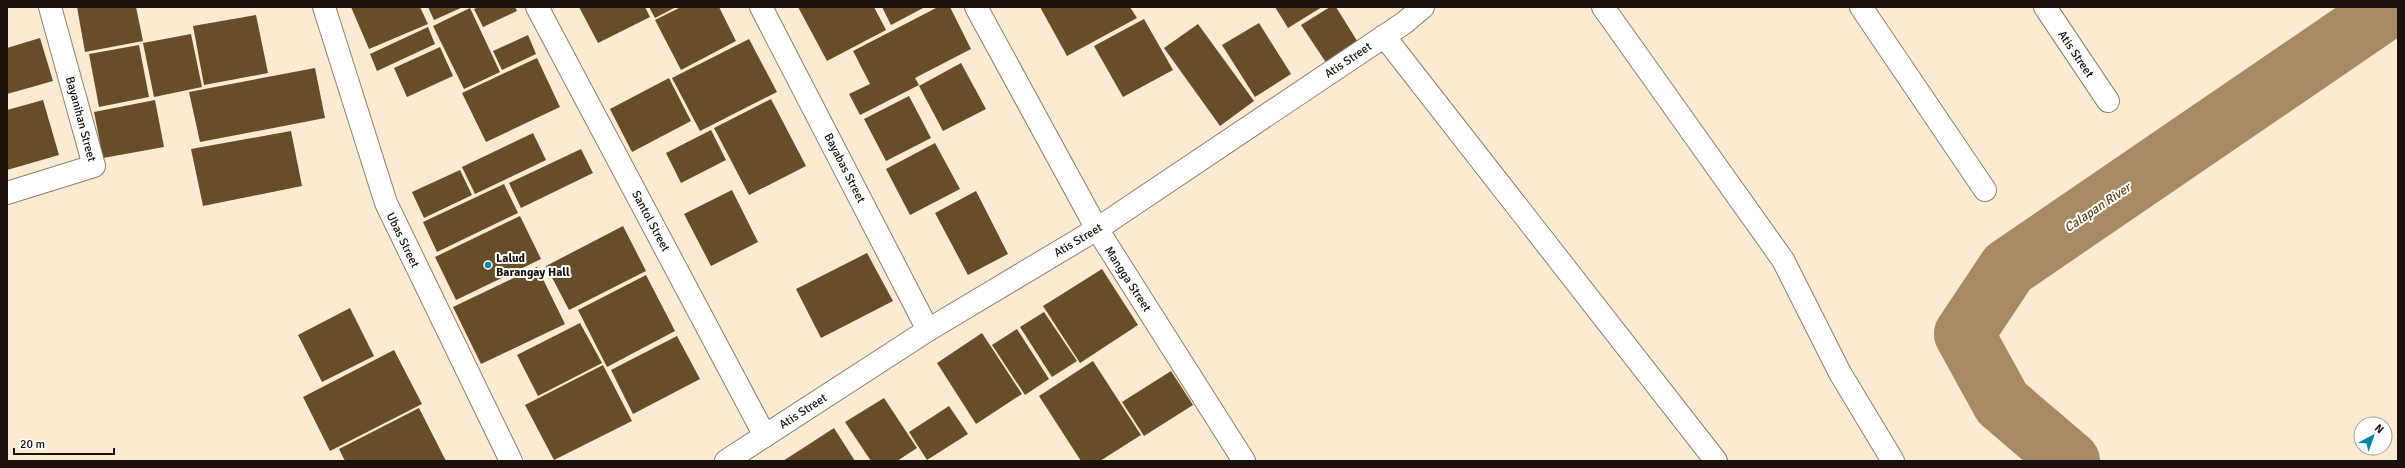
<svg xmlns="http://www.w3.org/2000/svg" width="2405" height="468" viewBox="0 0 2405 468" font-family="Signika,sans-serif">
<style>
.lines{fill:none;stroke-linecap:round;stroke-linejoin:round}
.river{stroke:#a78a64;stroke-width:60}
.building{fill:#674d28}
.street-casing{stroke:#8f7f6a;stroke-width:24}
.secondary-casing{stroke:#8f7f6a;stroke-width:24}
.street{stroke:#fff;stroke-width:22}
.secondary{stroke:#fff;stroke-width:22}
.poi-dot{fill:#0085a8;stroke:#fff;stroke-width:1.5}
.labels{text-anchor:middle;stroke-width:4;stroke-linejoin:round;paint-order:stroke}
.street-label{font-size:12px;fill:#18120a;stroke:#fff}
.poi-label{font-size:12px;font-weight:bold;fill:#18120a;stroke:#fff;text-anchor:start}
.water-label{font-size:13px;font-style:italic;fill:#634415;stroke:#fff}
</style>
<rect width="100%" height="100%" fill="#fcead2"/>
<g class="lines">
<!-- river -->
<path class="river" d="M 2070,461 L 2002,403 L 1964,334 L 2008,268 L 2390,7"/>
</g>
<!-- building -->
<g class="building">
<path d="M 77,7 L 136,7 L 143,41 L 85,52 Z"/>
<path d="M 351,7 L 420,7 L 428,24 L 369,49 Z"/>
<path d="M 428,7 L 463,7 L 434,20 Z"/>
<path d="M 479,7 L 515,7 L 517,11 L 483,27 L 474,9 Z"/>
<path d="M 579,7 L 645,7 L 650,17 L 598,43 Z"/>
<path d="M 649,7 L 676,7 L 655,18 Z"/>
<path d="M 681,7 L 719,7 L 736,41 L 681,70 L 655,20 Z"/>
<path d="M 798,7 L 874,7 L 886,30 L 827,61 Z"/>
<path d="M 882,7 L 925,7 L 891,25 Z"/>
<path d="M 938,7 L 950,7 L 971,49 L 915,78 L 919,85 L 860,115 L 849,94 L 870,84 L 853,51 Z"/>
<path d="M 1040,7 L 1130,7 L 1137,18 L 1067,56 Z"/>
<path d="M 1275,7 L 1322,7 L 1288,28 Z"/>
<path d="M 1330,7 L 1336,7 L 1359,44 L 1327,64 L 1301,25 Z"/>
<path d="M 470,8 L 500,72 L 464,89 L 433,26 Z"/>
<path d="M 256,15 L 268,73 L 204,85 L 193,26 Z"/>
<path d="M 1144,19 L 1173,70 L 1123,97 L 1094,46 Z"/>
<path d="M 1259,23 L 1291,74 L 1255,97 L 1222,45 Z"/>
<path d="M 1198,24 L 1254,101 L 1220,126 L 1164,48 Z"/>
<path d="M 428,27 L 435,44 L 377,71 L 370,54 Z"/>
<path d="M 191,34 L 202,87 L 154,97 L 143,43 Z"/>
<path d="M 528,35 L 536,54 L 502,70 L 493,51 Z"/>
<path d="M 40,38 L 53,81 L 7,94 L 7,48 Z"/>
<path d="M 749,39 L 777,92 L 700,131 L 672,78 Z"/>
<path d="M 139,45 L 149,97 L 99,107 L 89,54 Z"/>
<path d="M 440,47 L 453,76 L 407,97 L 394,68 Z"/>
<path d="M 537,58 L 560,107 L 486,142 L 462,93 Z"/>
<path d="M 961,63 L 986,109 L 943,131 L 919,86 Z"/>
<path d="M 315,68 L 325,118 L 200,142 L 189,92 Z"/>
<path d="M 669,78 L 691,121 L 632,152 L 610,109 Z"/>
<path d="M 909,96 L 931,138 L 886,161 L 864,119 Z"/>
<path d="M 771,99 L 806,166 L 749,195 L 714,128 Z"/>
<path d="M 43,100 L 59,155 L 7,170 L 7,110 Z"/>
<path d="M 155,100 L 164,147 L 103,158 L 94,112 Z"/>
<path d="M 711,130 L 726,160 L 681,183 L 666,153 Z"/>
<path d="M 291,131 L 302,186 L 203,206 L 191,149 Z"/>
<path d="M 533,133 L 546,160 L 475,194 L 462,167 Z"/>
<path d="M 935,143 L 960,189 L 910,215 L 886,169 Z"/>
<path d="M 581,149 L 593,173 L 521,208 L 509,183 Z"/>
<path d="M 460,170 L 472,195 L 424,218 L 412,192 Z"/>
<path d="M 504,184 L 518,213 L 437,252 L 423,222 Z"/>
<path d="M 732,190 L 758,242 L 711,266 L 684,214 Z"/>
<path d="M 976,191 L 1008,254 L 968,275 L 935,213 Z"/>
<path d="M 520,216 L 541,259 L 456,300 L 435,257 Z"/>
<path d="M 623,226 L 646,271 L 569,310 L 546,266 Z"/>
<path d="M 867,253 L 893,301 L 821,338 L 796,289 Z"/>
<path d="M 537,267 L 565,324 L 481,364 L 453,307 Z"/>
<path d="M 1102,269 L 1138,325 L 1080,363 L 1043,306 Z"/>
<path d="M 646,275 L 675,331 L 607,367 L 578,310 Z"/>
<path d="M 350,308 L 374,356 L 322,382 L 298,335 Z"/>
<path d="M 1044,312 L 1077,361 L 1052,377 L 1020,327 Z"/>
<path d="M 580,323 L 602,363 L 538,396 L 517,355 Z"/>
<path d="M 1017,329 L 1049,379 L 1025,395 L 992,345 Z"/>
<path d="M 982,333 L 1022,394 L 976,424 L 937,363 Z"/>
<path d="M 677,336 L 700,379 L 633,414 L 611,370 Z"/>
<path d="M 394,350 L 422,404 L 330,451 L 303,397 Z"/>
<path d="M 1093,361 L 1141,435 L 1100,461 L 1081,461 L 1039,396 Z"/>
<path d="M 603,365 L 632,421 L 554,460 L 525,405 Z"/>
<path d="M 1171,371 L 1193,405 L 1144,436 L 1122,402 Z"/>
<path d="M 884,398 L 917,448 L 897,461 L 871,461 L 845,422 Z"/>
<path d="M 949,406 L 968,434 L 927,460 L 909,432 Z"/>
<path d="M 419,408 L 446,461 L 345,461 L 339,449 Z"/>
<path d="M 834,428 L 855,461 L 783,461 Z"/>
</g>
<g class="lines">
<!-- street casing -->
<g class="street-casing">
<g id="street">
<path d="M 537,7 L 765,436"/>
<path d="M 761,7 L 928,330"/>
<path d="M 976,7 L 1097,229 L 1244,461"/>
<path d="M 1603,7 L 1783,260 L 1840,373 L 1893,461"/>
<path d="M 1861,7 L 1985,190"/>
<path d="M 2045,7 L 2108,101"/>
<path d="M 1384,36 L 1716,461"/>
<path d="M 7,193 L 94,166 L 50,7"/>
<path d="M 726,461 L 928,330 L 1097,229 L 1404,23 L 1423,7"/>
</g>
</g>
<!-- secondary casing -->
<g class="secondary-casing">
<path id="secondary" d="M 324,7 L 386,203 L 511,461"/>
</g>
<!-- street -->
<use href="#street" class="street"/>
<!-- secondary -->
<use href="#secondary" class="secondary"/>
</g>
<!-- markers -->
<circle class="poi-dot" cx="488" cy="265" r="4"/>
<g class="labels">
<!-- street labels -->
<g class="street-label">
<text transform="translate(2076 54) rotate(56)" y="4">Atis Street</text>
<text transform="translate(1348 60) rotate(-34)" y="4">Atis Street</text>
<text transform="translate(81 119) rotate(75)" y="4">Bayanihan Street</text>
<text transform="translate(845 168) rotate(63)" y="4">Bayabas Street</text>
<text transform="translate(651 221) rotate(62)" y="4">Santol Street</text>
<text transform="translate(403 240) rotate(64)" y="4">Ubas Street</text>
<text transform="translate(1078 240) rotate(-31)" y="4">Atis Street</text>
<text transform="translate(1128 279) rotate(57)" y="4">Mangga Street</text>
<text transform="translate(803 411) rotate(-33)" y="4">Atis Street</text>
</g>
<!-- poi labels -->
<g class="poi-label">
<text x="496" y="262">Lalud<tspan x="496" dy="14">Barangay Hall</tspan></text>
</g>
<!-- water labels -->
<g class="water-label">
<text transform="translate(2097 207) rotate(-34)" y="5">Calapan River</text>
</g>
</g>
<!-- border -->
<rect width="2405" height="468" fill="none" stroke="#18120a" stroke-width="16"/>
<!-- north arrow -->
<g transform="translate(2373 436) rotate(41)"><circle r="19" fill="#ffffff" stroke="#a3a09d"/>
<path d="M0-3L7 15L0 10L-7 15Z" fill="#0085a8"/>
<text y="-6" font-size="11" font-weight="bold" text-anchor="middle" fill="#18120a">N</text>
</g>
<!-- scale -->
<path d="M14 448v6h100v-6" fill="none" stroke="#18120a" stroke-width="2"/>
<text x="20" y="448" font-size="12" fill="#18120a" stroke="#ffffff" stroke-width="3" paint-order="stroke">20 m</text>
</svg>
